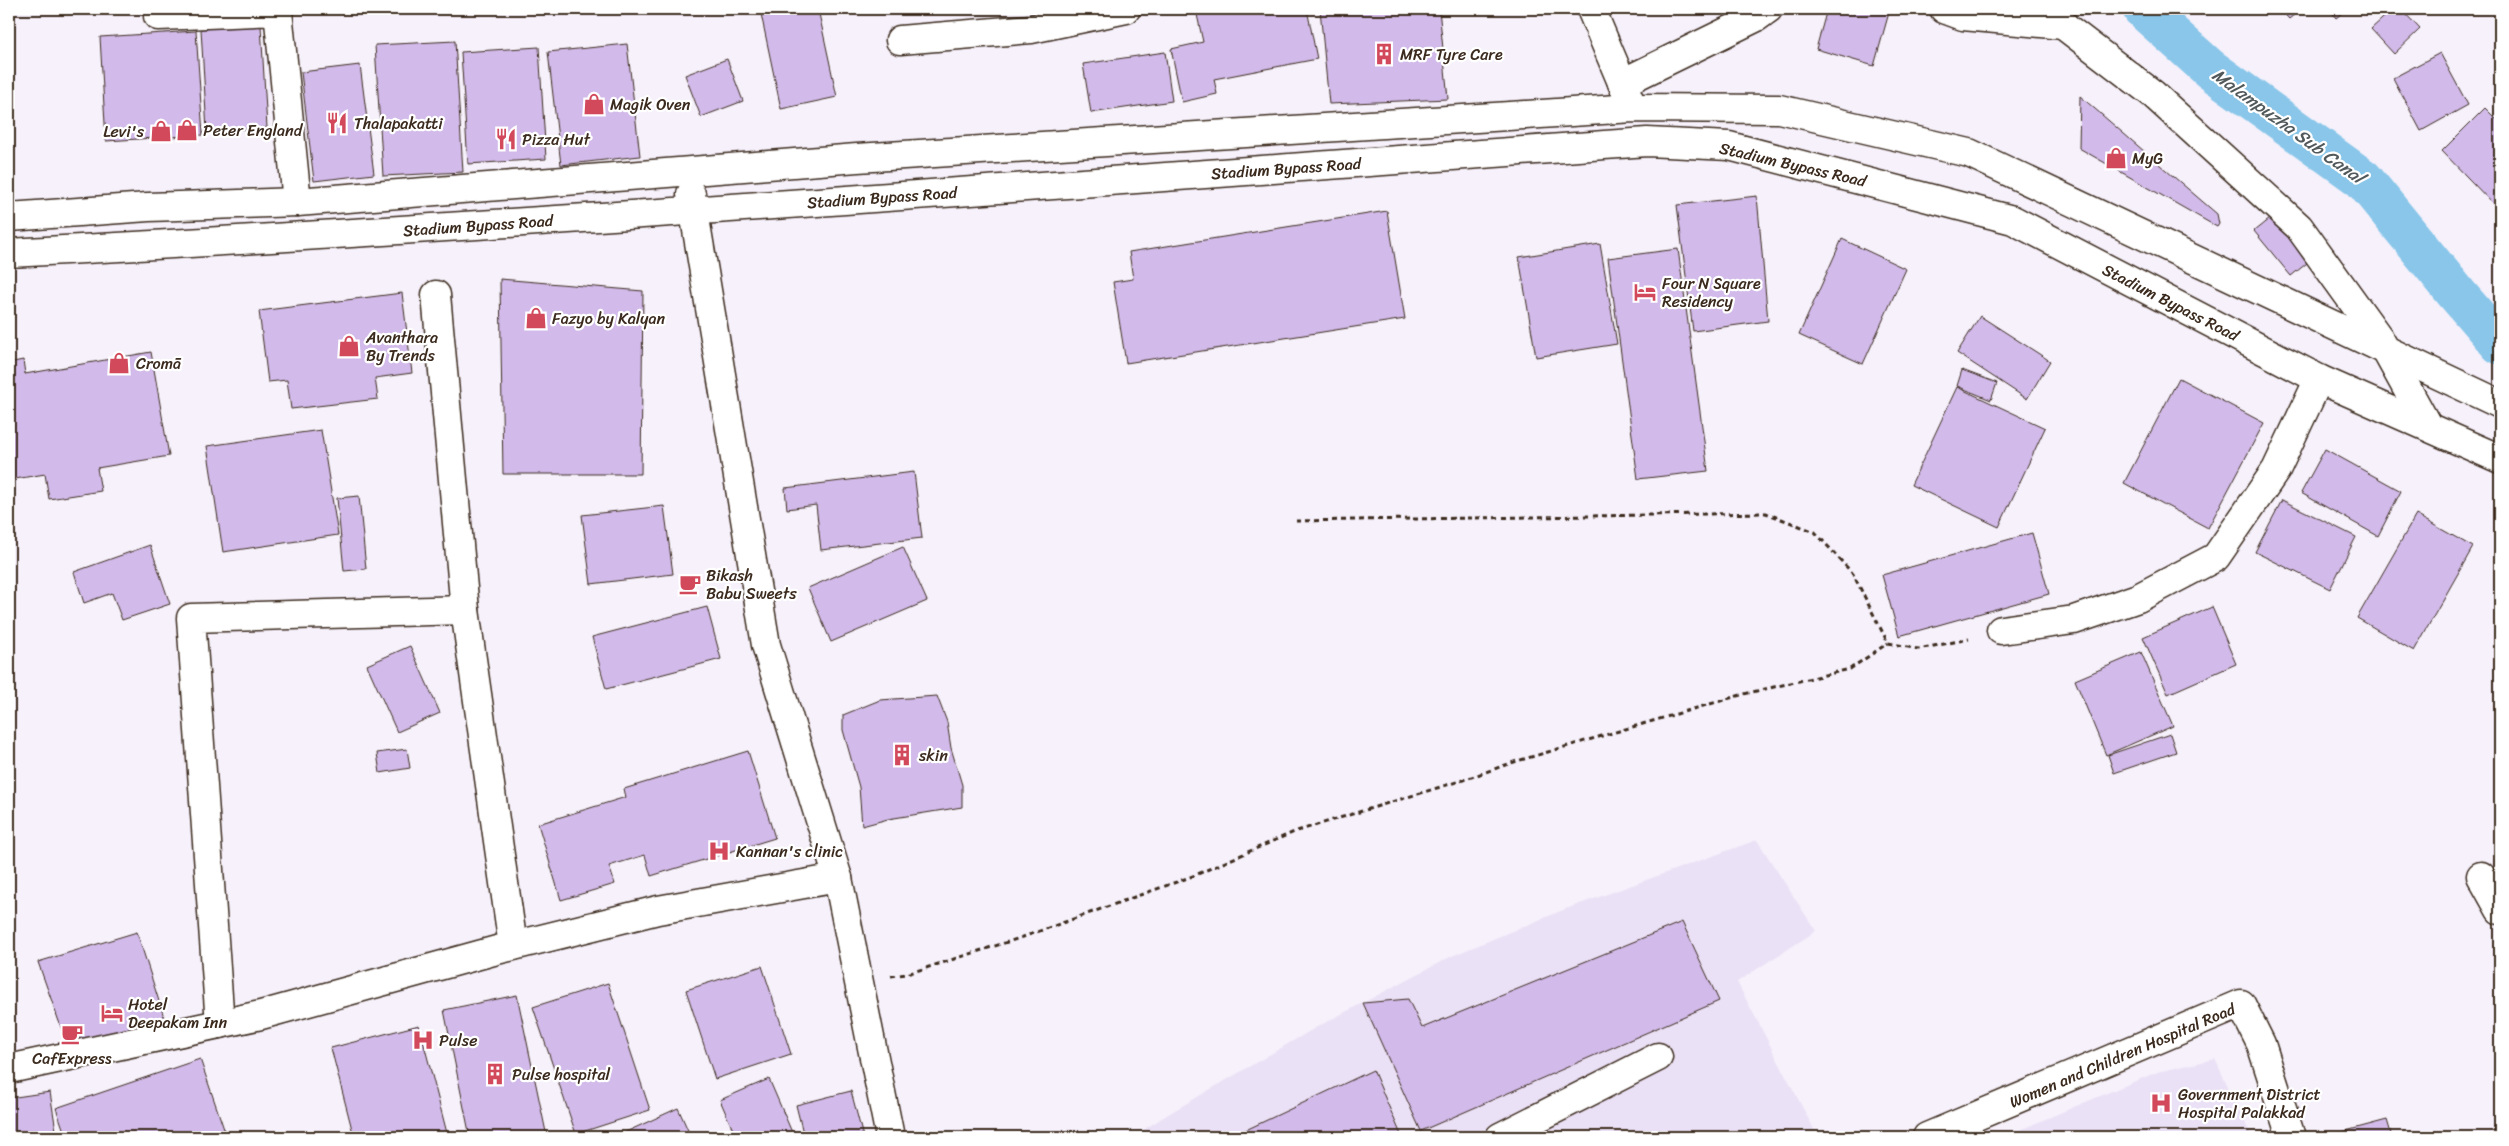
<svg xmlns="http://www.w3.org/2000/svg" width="2509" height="1146" viewBox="0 0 2509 1146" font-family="Sriracha,sans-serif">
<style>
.built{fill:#ebe1f6}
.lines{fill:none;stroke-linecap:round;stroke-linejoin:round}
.canal{stroke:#89c6e9;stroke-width:41}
.building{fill:#d2bbea;stroke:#3b2a1e}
.minor-casing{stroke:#3b2a1e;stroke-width:31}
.path{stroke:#3b2a1e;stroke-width:3;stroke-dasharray:5 4;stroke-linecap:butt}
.minor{stroke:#fff;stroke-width:28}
.labels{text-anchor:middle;stroke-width:4.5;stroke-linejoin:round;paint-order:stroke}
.poi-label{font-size:16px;fill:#3b2a1e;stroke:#fff;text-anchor:start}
.street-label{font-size:16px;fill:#3b2a1e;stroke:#fff}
.water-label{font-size:18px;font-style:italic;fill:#52595b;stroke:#fff}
</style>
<rect width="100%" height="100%" fill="#f6f1fb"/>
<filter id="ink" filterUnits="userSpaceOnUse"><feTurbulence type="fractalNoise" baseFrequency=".02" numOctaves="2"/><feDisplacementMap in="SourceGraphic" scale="10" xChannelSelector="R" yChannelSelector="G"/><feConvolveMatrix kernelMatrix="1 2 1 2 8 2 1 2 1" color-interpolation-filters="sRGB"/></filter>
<g filter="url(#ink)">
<!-- built -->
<g class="built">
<path d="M 1757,840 L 1816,931 L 1737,982 L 1818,1137 L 1132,1137 L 1170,1113 L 1315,1028 L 1452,956 L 1563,910 Z"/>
<path d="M 2215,1059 L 2252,1137 L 2003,1137 L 2157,1072 Z"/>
</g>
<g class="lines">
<!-- canal -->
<path class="canal" d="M 2143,9 L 2210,69 L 2363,179 L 2457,294 L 2500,344"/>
</g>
<!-- building -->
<g class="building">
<path d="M 760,9 L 818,9 L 837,97 L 781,109 Z"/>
<path d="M 1203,9 L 1307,9 L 1317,59 L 1214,79 L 1217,94 L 1182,102 L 1171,49 L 1203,42 L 1196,10 Z"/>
<path d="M 1320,9 L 1439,9 L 1448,99 L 1329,104 Z"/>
<path d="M 1827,9 L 1890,9 L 1874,66 L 1816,49 Z"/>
<path d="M 2280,9 L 2301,9 L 2289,19 Z"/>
<path d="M 2329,9 L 2347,9 L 2336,18 Z"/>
<path d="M 2393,9 L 2401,9 L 2420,29 L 2394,54 L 2371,29 Z"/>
<path d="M 261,26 L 267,128 L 207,131 L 201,29 Z"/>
<path d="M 196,31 L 203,135 L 106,141 L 100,37 Z"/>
<path d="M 455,41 L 463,172 L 383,176 L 375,45 Z"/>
<path d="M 627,44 L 640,156 L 561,165 L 548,52 Z"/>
<path d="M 539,47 L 546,159 L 468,164 L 461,52 Z"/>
<path d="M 1165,52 L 1172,101 L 1091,113 L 1083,64 Z"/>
<path d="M 2440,53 L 2468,105 L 2421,131 L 2393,78 Z"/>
<path d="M 727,59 L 743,101 L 701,117 L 685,75 Z"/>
<path d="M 360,65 L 374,174 L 314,181 L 301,72 Z"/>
<path d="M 2080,96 L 2217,214 L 2219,224 L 2217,227 L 2079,148 Z"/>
<path d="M 2485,108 L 2500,123 L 2500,200 L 2495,206 L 2442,151 Z"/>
<path d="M 1757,196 L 1768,321 L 1693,331 L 1677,205 Z"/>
<path d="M 2280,210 L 2317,255 L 2291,276 L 2254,231 Z"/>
<path d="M 1387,211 L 1405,319 L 1126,363 L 1113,282 L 1133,279 L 1129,252 Z"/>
<path d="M 1842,239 L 1906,269 L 1863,364 L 1799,335 Z"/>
<path d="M 1600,244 L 1617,344 L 1536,357 L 1519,257 Z"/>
<path d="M 1678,249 L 1708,471 L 1638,479 L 1608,258 Z"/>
<path d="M 500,279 L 643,291 L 641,474 L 503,474 Z"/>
<path d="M 402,293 L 412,373 L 375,378 L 378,399 L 291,409 L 287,380 L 268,382 L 259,311 Z"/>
<path d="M 1980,316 L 2050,361 L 2027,399 L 1957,353 Z"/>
<path d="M 151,352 L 169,456 L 97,468 L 101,491 L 49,499 L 45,474 L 9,480 L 9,363 L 23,360 L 25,374 Z"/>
<path d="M 1962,370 L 1997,383 L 1991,400 L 1957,386 Z"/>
<path d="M 2179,378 L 2264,423 L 2208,528 L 2124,483 Z"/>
<path d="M 1957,387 L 2045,428 L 1999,527 L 1911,485 Z"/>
<path d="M 321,430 L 338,535 L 223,552 L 207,446 Z"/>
<path d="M 2325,449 L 2401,491 L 2378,536 L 2301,493 Z"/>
<path d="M 914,472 L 922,538 L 821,550 L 816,505 L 787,509 L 785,488 Z"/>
<path d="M 359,496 L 366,569 L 344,571 L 337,498 Z"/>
<path d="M 2282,500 L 2356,537 L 2330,589 L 2255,552 Z"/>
<path d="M 664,506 L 673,574 L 591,584 L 582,515 Z"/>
<path d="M 2416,515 L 2473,547 L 2414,651 L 2357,618 Z"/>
<path d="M 2032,533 L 2049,594 L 1899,636 L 1882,575 Z"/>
<path d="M 150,545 L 170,604 L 122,620 L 112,593 L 84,603 L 74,572 Z"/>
<path d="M 903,547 L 927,601 L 831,642 L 808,588 Z"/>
<path d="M 707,607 L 721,659 L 606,689 L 592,637 Z"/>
<path d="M 2212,607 L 2236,664 L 2168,694 L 2143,637 Z"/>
<path d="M 410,646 L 440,713 L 397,732 L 367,665 Z"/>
<path d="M 2141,652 L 2173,726 L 2106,755 L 2075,680 Z"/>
<path d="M 937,696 L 947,722 L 951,748 L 962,785 L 962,807 L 888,819 L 862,826 L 859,787 L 843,730 L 843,715 L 880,700 Z"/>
<path d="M 2170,734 L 2176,752 L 2114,773 L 2108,755 Z"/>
<path d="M 407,749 L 410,768 L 380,773 L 377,753 Z"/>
<path d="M 748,751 L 775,838 L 651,876 L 645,855 L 609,866 L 615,884 L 561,900 L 538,824 L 626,797 L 624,789 Z"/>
<path d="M 1682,922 L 1719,1001 L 1421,1131 L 1363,1003 L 1408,999 L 1422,1028 Z"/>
<path d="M 137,932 L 164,1017 L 68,1047 L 38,962 Z"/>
<path d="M 762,966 L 791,1054 L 715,1079 L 686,990 Z"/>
<path d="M 608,983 L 650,1110 L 576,1134 L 533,1007 Z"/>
<path d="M 517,995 L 547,1137 L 470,1137 L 444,1010 Z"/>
<path d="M 419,1025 L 448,1137 L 354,1137 L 331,1048 Z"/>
<path d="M 200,1059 L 226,1135 L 218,1137 L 66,1137 L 56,1108 Z"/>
<path d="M 1373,1070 L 1402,1137 L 1231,1137 Z"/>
<path d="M 769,1079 L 794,1137 L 736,1137 L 720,1100 Z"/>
<path d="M 851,1091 L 863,1137 L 804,1137 L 796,1105 Z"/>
<path d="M 50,1092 L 57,1137 L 9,1137 L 9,1098 Z"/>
<path d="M 678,1108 L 691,1137 L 615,1137 Z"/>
<path d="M 2387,1120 L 2392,1137 L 2327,1137 L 2327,1136 Z"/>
</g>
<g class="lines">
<!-- minor casing -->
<g class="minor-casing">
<g id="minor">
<path d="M 158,9 L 158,16 L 278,11 L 297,202"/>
<path d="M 1591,9 L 1629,99"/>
<path d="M 1944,9 L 1963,16 L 2064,25"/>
<path d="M 2042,9 L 2153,94 L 2299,227 L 2379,338 L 2427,425"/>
<path d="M 900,40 L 1031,29 L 1126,9"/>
<path d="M 1622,83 L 1757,17 L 1768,9"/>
<path d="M 691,194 L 766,645 L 838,878 L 890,1137"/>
<path d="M 9,217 L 148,207 L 297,202 L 857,158 L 1633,108 L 1779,109 L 1969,153 L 2500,404"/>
<path d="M 9,253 C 555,224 1101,181 1647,142 L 1729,146 L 2013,220 L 2319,379 L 2500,459"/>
<path d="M 465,610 L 513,946"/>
<path d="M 2001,630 L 2074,620 L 2138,598 L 2216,557 L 2276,470 L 2319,379"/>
<path d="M 2481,876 L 2500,910"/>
<path d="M 220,1024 L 191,618 L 465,610 L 436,295"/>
<path d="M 9,1069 L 261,1015 L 497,950 L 658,910 L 838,878"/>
<path d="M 1500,1137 L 1658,1057"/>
<path d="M 1927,1137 L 2241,1004 L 2261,1044 L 2291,1137"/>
</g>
</g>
<!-- path -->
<g class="path">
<path d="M 1296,521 L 1766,513 L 1815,532 L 1853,574 L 1888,643 L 1918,649 L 1969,639"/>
<path d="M 891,976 L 907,974 L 1023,937 L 1193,876 L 1294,832 L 1463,780 L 1514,762 L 1744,694 L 1850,669 L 1888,643"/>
</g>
<!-- minor -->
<use href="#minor" class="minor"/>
</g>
</g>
<!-- icons -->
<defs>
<g id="building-bare" transform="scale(1.725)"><path d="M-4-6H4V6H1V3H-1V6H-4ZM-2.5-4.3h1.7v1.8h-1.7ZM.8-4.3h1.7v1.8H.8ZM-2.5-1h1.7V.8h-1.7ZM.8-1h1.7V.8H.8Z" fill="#d1495b" stroke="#fff" stroke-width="2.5" paint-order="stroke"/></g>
<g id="shop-bare" transform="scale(1.725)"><path d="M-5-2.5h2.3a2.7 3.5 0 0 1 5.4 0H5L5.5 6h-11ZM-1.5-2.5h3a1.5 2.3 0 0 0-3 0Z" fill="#d1495b" stroke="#fff" stroke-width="2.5" paint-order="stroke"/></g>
<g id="restaurant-bare" transform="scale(1.725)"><path d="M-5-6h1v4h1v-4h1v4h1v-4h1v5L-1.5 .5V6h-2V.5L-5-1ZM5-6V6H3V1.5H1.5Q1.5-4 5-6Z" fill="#d1495b" stroke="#fff" stroke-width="2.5" paint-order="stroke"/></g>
<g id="hotel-bare" transform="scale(1.725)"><path d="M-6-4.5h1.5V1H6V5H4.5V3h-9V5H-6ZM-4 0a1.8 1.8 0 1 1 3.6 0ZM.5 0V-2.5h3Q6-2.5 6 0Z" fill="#d1495b" stroke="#fff" stroke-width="2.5" paint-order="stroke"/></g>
<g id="cafe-bare" transform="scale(1.725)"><path d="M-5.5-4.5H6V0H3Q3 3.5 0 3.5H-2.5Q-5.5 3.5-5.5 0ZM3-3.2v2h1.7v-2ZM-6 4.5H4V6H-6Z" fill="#d1495b" stroke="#fff" stroke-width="2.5" paint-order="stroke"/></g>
<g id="hospital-bare" transform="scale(1.725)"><path d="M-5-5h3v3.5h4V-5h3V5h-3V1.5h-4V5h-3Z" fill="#d1495b" stroke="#fff" stroke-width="2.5" paint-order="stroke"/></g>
</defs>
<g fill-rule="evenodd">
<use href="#building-bare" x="1384" y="54"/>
<use href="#shop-bare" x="594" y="104"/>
<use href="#restaurant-bare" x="337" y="123"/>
<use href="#shop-bare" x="187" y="130"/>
<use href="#shop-bare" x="161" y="131"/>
<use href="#restaurant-bare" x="506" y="139"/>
<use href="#shop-bare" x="2116" y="158"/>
<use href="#hotel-bare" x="1645" y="292"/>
<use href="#shop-bare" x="536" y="318"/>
<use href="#shop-bare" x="349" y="346"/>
<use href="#shop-bare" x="119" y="363"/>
<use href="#cafe-bare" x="690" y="584"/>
<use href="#building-bare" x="902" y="755"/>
<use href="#hospital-bare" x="719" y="851"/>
<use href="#hotel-bare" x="112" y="1013"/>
<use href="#cafe-bare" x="72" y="1034"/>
<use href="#hospital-bare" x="423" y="1040"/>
<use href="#building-bare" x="495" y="1074"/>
<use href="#hospital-bare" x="2161" y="1103"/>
</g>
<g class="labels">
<!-- poi labels -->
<g class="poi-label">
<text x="1400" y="60">MRF Tyre Care</text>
<text x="610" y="110">Magik Oven</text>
<text x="354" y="129">Thalapakatti</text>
<text x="203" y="136">Peter England</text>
<text x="144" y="137" text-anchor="end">Levi's</text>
<text x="522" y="145">Pizza Hut</text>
<text x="2132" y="164">MyG</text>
<text x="1662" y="289">Four N Square<tspan x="1662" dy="18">Residency</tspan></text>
<text x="552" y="324">Fazyo by Kalyan</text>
<text x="366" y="343">Avanthara<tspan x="366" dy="18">By Trends</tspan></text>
<text x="136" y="369">Cromā</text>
<text x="706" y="581">Bikash<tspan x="706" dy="18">Babu Sweets</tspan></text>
<text x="919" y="761">skin</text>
<text x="736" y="857">Kannan's clinic</text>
<text x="128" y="1010">Hotel<tspan x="128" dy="18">Deepakam Inn</tspan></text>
<text x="439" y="1046">Pulse</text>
<text x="72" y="1064" text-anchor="middle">CafExpress</text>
<text x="512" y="1080">Pulse hospital</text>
<text x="2178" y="1100">Government District<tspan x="2178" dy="18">Hospital Palakkad</tspan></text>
</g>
<!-- street labels -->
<g class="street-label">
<text transform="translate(1793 164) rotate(13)" y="6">Stadium Bypass Road</text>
<text transform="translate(1286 168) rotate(-4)" y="6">Stadium Bypass Road</text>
<text transform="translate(882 197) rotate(-4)" y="6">Stadium Bypass Road</text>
<text transform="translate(478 225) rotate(-4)" y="6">Stadium Bypass Road</text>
<text transform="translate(2171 302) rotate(27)" y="6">Stadium Bypass Road</text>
<text transform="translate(2122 1055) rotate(-23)" y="6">Women and Children Hospital Road</text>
</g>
<!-- water labels -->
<g class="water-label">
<text transform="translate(2288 126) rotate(36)" y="6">Malampuzha Sub Canal</text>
</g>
</g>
<!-- margin -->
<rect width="2509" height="1146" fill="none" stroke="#fff" stroke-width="30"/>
<rect x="15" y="15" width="2479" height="1116" fill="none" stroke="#3b2a1e" stroke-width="2" filter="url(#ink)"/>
</svg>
